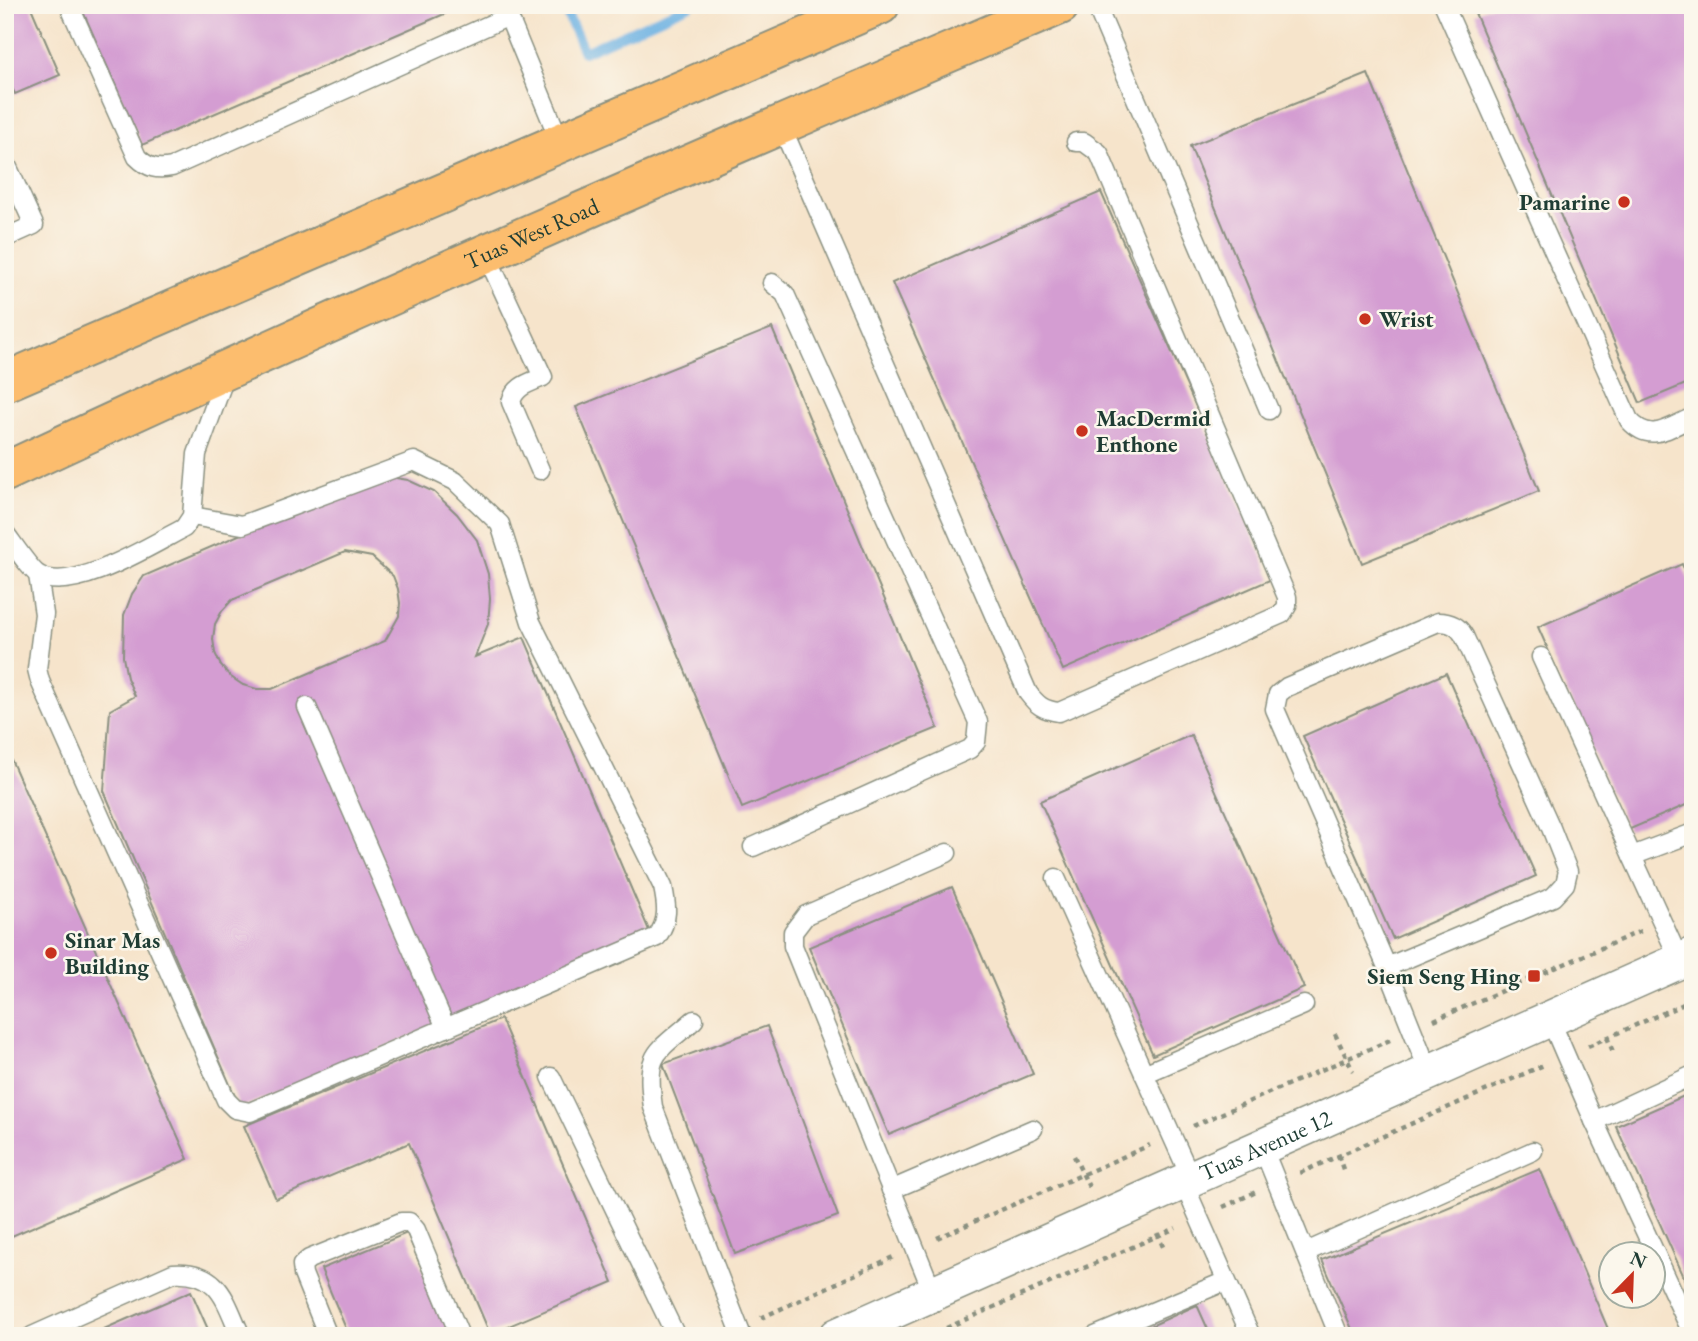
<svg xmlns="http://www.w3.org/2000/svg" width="1698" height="1341" viewBox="0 0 1698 1341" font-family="'EB Garamond',serif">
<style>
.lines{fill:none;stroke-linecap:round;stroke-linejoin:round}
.stream{stroke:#6cb1e2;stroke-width:10}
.building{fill:#d49dd2;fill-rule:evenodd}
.lane-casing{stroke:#8a9080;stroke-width:21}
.street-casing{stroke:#8a9080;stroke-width:38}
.primary-casing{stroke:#8a9080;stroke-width:42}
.path{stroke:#8a9080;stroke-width:4.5;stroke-dasharray:5 5;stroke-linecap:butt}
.lane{stroke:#fff;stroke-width:18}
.street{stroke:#fff;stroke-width:35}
.primary{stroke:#fcbd6e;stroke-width:38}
.poi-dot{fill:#c8321e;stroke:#fbf7ec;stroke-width:2.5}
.labels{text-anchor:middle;stroke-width:5;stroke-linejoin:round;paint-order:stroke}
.poi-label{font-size:23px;font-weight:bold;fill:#1f3d34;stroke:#fbf7ec;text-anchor:start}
.street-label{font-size:23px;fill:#1f3d34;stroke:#fbf7ec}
</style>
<rect width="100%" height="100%" fill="#fbf7ec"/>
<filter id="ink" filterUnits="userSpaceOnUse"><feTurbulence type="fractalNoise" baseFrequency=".0143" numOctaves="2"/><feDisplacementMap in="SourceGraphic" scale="14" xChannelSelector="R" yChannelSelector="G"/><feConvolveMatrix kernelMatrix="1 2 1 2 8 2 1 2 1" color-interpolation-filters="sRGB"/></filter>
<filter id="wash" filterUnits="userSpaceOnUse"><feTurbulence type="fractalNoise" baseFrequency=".00686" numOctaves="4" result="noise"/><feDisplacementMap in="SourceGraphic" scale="28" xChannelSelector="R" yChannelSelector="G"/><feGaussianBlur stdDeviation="1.57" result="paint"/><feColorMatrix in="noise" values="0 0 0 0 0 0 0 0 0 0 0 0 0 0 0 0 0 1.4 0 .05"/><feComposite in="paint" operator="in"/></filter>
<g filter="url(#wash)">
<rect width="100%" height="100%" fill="#f6e4cb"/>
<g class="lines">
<!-- stream -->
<path class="stream" d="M 563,5 L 584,52 L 690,5"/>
</g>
<g id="blocks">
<!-- building -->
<g class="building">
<path d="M 5,5 L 30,5 L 60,75 L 15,94 L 5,74 Z"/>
<path d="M 80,5 L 465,5 L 142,145 Z"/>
<path d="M 1493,5 L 1685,5 L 1693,23 L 1693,381 L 1640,403 L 1475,13 Z"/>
<path d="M 1368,74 L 1539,491 L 1362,563 L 1190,146 Z"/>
<path d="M 1101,192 L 1272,579 L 1063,670 L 892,283 Z"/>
<path d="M 772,328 L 938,728 L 742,808 L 576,407 Z"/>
<path d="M 378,475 L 408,480 L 434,492 L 457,514 L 477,540 L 488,574 L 490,599 L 488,624 L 475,657 L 524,637 L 651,935 L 240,1108 L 104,791 L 110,710 L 135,696 L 127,678 L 123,657 L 124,615 L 132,594 L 144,576 ZM 345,552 L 372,557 L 393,576 L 398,589 L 400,603 L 399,616 L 385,641 L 272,689 L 257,689 L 243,685 L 231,677 L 221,666 L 215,653 L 213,639 L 215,624 L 222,611 L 232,600 Z"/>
<path d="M 1682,564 L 1693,589 L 1693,802 L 1628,830 L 1538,627 Z"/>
<path d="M 1446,673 L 1536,876 L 1393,939 L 1303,736 Z"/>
<path d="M 1191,735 L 1304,988 L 1153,1055 L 1040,801 Z"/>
<path d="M 5,746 L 188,1159 L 5,1239 Z"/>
<path d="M 952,887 L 1033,1074 L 889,1135 L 809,947 Z"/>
<path d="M 501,1019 L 613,1282 L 490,1334 L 409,1143 L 276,1199 L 244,1126 Z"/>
<path d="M 767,1026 L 838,1216 L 735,1254 L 663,1064 Z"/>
<path d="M 1693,1092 L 1693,1297 L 1616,1126 Z"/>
<path d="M 1540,1169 L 1611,1336 L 1355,1336 L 1322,1260 Z"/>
<path d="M 407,1233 L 450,1336 L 349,1336 L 321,1269 Z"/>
<path d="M 191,1291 L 211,1336 L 88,1336 Z"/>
<path d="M 1197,1305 L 1211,1336 L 1129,1336 Z"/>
</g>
</g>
</g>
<g filter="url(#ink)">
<use href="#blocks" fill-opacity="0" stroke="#8a9080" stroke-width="2"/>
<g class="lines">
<!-- lane casing -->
<g class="lane-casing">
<g id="lane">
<path d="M 69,5 L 137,157 C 148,168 157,170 172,167 L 509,16"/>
<path d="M 1096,5 L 1269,410"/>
<path d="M 1444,5 L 1629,420 C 1650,444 1668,428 1693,417"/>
<path d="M 505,8 L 561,144"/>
<path d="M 781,125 L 1028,693 C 1037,705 1043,710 1059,712 L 1282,614 L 1287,606 L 1287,597 L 1099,153 L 1084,142 L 1076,142"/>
<path d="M 5,161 L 34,225 L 5,238"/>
<path d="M 486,254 L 543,377 C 529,383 515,386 511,402 L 540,470"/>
<path d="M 5,533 C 12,542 31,571 39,575 C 72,595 153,544 184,528 L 192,516 L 197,454 L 226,374"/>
<path d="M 38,575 L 44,614 L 37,669 L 40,681 L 226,1100 L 235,1109 L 250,1112 L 657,937 C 669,920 667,906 663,887 L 531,622 L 500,524 L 455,481 L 414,461 L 242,525 L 192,516"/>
<path d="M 1541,657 L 1680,961"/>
<path d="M 307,707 L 446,1028"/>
<path d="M 753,847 L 970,749 L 976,742 L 978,722 L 785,294 L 772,283"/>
<path d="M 1632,856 L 1693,833"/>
<path d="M 1056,878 L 1191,1178"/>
<path d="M 1387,967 L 1553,897 L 1565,884 L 1568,871 L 1551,828 L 1464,636 C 1458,625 1449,622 1438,622 L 1287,687 L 1278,694 L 1275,709 L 1387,967 L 1429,1072"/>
<path d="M 1550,1019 L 1594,1121 L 1693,1335"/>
<path d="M 694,1020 C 655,1054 645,1052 653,1107 L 742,1336"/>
<path d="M 1144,1074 L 1304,1005"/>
<path d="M 551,1077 L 676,1336"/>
<path d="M 1594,1121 L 1693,1075"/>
<path d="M 1262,1146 L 1339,1336"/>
<path d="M 1183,1182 L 1251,1336"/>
<path d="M 891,1190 L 1033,1129"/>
<path d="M 1306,1252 L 1533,1151"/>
<path d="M 933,1293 L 793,946 L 793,932 L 806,915 L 947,853"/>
<path d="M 32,1336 L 173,1273 C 220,1270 225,1301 241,1336"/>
<path d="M 328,1336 L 303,1274 L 302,1265 L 309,1259 L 401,1222 L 409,1222 L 416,1230 L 460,1336"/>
<path d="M 1095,1336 L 1226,1281"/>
</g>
</g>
<!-- street casing -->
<g class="street-casing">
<g id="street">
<path id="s1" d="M 837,1336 L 1693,955"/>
</g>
</g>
<!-- primary casing -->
<g class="primary-casing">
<g id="primary">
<path d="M 5,382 L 880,5"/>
<path id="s2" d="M 5,472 C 353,309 706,156 1060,5"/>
</g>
</g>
<!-- path -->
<g class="path">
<path d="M 1434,1020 L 1641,931"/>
<path d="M 1335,1034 L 1353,1071"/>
<path d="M 1607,1037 L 1613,1052"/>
<path d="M 1588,1046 L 1693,1000"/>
<path d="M 1193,1126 L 1390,1040"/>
<path d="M 1338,1155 L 1344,1172"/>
<path d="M 1074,1156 L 1089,1187"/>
<path d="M 1300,1173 L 1544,1065"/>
<path d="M 1223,1207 L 1256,1192"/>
<path d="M 1157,1233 L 1164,1249"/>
<path d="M 937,1238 L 1150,1145"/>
<path d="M 761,1318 L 893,1257"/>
<path d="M 937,1332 L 1176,1228"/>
</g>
<!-- lane -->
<use href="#lane" class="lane"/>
<!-- street -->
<use href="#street" class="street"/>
<!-- primary -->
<use href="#primary" class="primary"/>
</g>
</g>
<!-- markers -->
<g class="poi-dot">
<circle cx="1624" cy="202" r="7"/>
<circle cx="1365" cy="319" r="7"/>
<circle cx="1082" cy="431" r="7"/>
<circle cx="51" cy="953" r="7"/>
<rect x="1527" y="969" width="14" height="14" rx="3.5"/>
</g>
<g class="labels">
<!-- poi labels -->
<g class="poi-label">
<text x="1610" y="210" text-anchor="end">Pamarine</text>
<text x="1379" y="327">Wrist</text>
<text x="1096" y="426">MacDermid<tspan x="1096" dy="26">Enthone</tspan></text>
<text x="65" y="948">Sinar Mas<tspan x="65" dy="26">Building</tspan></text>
<text x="1520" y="984" text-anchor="end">Siem Seng Hing</text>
</g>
<!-- street labels -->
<g class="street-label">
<text dy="8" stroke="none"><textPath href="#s2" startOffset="578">Tuas West Road</textPath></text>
<text dy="8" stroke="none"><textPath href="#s1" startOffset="469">Tuas Avenue 12</textPath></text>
</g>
</g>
<!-- margin -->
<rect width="1698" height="1341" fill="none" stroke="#fbf7ec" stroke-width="28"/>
<!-- north arrow -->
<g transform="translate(1632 1275) rotate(23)"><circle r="33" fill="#fbf7ec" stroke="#a3ada2" stroke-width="2"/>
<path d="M0-5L12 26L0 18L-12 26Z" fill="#c8321e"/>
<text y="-10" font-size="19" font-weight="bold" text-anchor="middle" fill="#1f3d34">N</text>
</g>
</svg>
